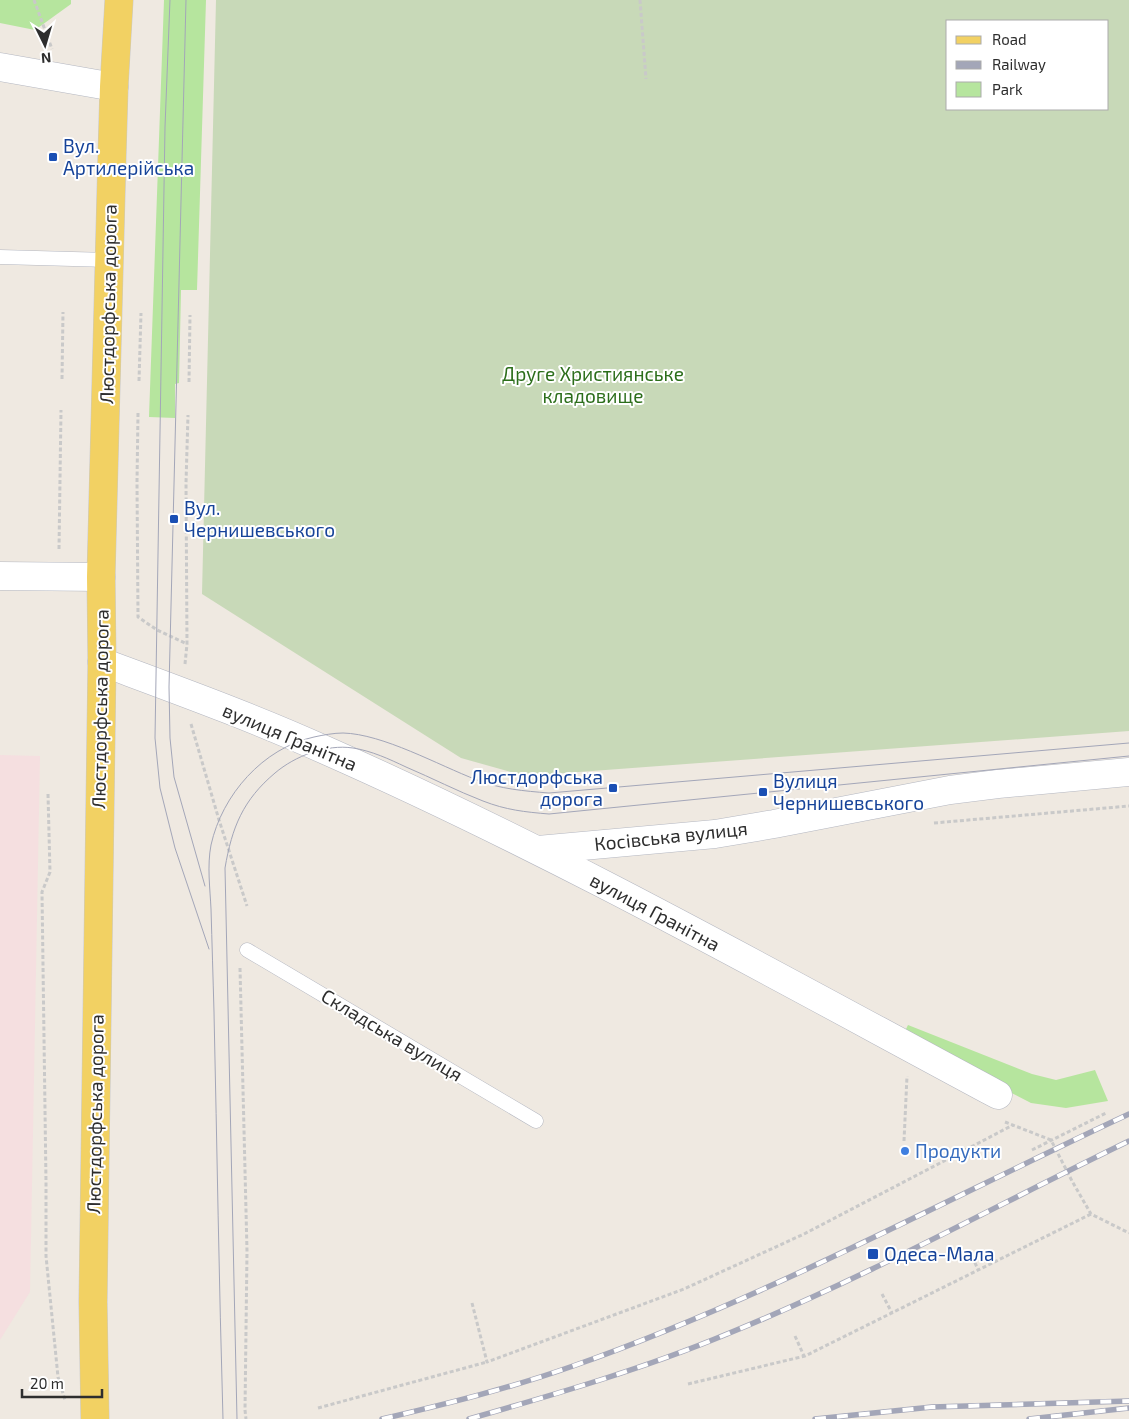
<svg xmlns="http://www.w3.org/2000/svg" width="1129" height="1419" viewBox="0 0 1129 1419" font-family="'Exo 2',sans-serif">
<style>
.medical{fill:#f5dfe0}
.green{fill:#b6e59e}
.cemetery{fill:#c8d9b8;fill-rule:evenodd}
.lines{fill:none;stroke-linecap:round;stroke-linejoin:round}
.lane-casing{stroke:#b4b7c1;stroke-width:15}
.street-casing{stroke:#b4b7c1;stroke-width:29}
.secondary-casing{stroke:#b4b7c1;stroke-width:29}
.primary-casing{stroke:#c9c9c9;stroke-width:29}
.path{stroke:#c9c9c9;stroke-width:3;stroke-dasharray:4 2.5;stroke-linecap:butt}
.lane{stroke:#fff;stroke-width:14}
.street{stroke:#fff;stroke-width:28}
.secondary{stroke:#fff;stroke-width:28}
.primary{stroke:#f2d163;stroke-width:28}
.tram{stroke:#a3a6b8;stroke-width:1}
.rail-casing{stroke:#a3a6b8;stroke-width:5.5}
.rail{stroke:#fff;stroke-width:4;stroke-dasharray:11;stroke-linecap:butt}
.transit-dot{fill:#1a4fb4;stroke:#fff;stroke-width:2}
.shop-dot{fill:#3f7fe0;stroke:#fff;stroke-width:2}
.labels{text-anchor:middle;stroke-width:4;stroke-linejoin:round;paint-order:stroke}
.transit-label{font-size:19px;fill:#164399;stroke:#fff;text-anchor:start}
.street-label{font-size:19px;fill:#2e2e2e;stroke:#fff}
.park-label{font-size:19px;fill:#2c6e1b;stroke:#fff}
.shop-label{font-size:19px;fill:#366cbe;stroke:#fff;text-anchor:start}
</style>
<rect width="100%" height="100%" fill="#efe9e1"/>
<!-- medical -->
<path class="medical" d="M 0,755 L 40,756 L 30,1292 L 0,1340 Z"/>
<!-- green -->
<g class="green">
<path d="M 0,0 L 71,0 L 71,4 L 35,30 L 0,23 Z"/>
<path d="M 164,0 L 206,0 L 197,290 L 181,290 L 179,383 L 175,384 L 175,418 L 149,417 Z"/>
<path d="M 908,1025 L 1032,1074 L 1056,1080 L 1095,1070 L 1108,1101 L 1066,1108 L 1031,1103 L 902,1037 Z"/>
</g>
<!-- cemetery -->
<path class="cemetery" d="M 216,0 L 1129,0 L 1129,731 L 525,776 L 461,758 L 202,594 ZM 948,21 L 1108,21 L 1108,109 L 948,109 Z"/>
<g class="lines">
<!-- lane casing -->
<g class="lane-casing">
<g id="lane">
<path d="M 0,257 L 109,260"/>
<path d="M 247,950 L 536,1121"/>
</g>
</g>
<!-- street casing -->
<g class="street-casing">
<g id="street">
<path d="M 0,576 L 101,577"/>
<path d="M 102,662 C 177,690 252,717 325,750 C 556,852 776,976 998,1095"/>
<path d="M 538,850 L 715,834 L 774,824 L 950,790 L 998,784 L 1129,772"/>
</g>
</g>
<!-- secondary casing -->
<g class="secondary-casing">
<path id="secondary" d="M 0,67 L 114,87"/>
</g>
<!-- primary casing -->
<g class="primary-casing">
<path id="primary" d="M 95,1419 L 93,1302 L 102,662 L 101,577 L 112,155 L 114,87 L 119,0"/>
</g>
<!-- path -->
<g class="path">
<path d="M 34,0 L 52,49"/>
<path d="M 640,0 L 646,79"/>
<path d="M 62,379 L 63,312"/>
<path d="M 139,381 L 141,313"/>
<path d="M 189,382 L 190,315"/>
<path d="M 138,413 L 137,482 L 138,617 L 157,630 L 187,644"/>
<path d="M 59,549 L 61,410"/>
<path d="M 185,664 L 187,644 L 186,483 L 188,415"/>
<path d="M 191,724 L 219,820 L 247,906"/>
<path d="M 48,794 L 50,872 L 42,892 L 46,1182 L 46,1256 L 58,1377 L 65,1400"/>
<path d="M 934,823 L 1129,806"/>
<path d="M 240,968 L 247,1251 L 245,1410 L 246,1419"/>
<path d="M 1005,1122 L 1051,1140 L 1072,1181 L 1091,1214 L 1129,1233"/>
<path d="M 904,1141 L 907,1076"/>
<path d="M 1032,1150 L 1106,1113"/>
<path d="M 969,1251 L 978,1269"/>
<path d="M 882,1294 L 892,1313"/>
<path d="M 472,1303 L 487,1362 L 684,1289 L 804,1234 L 1013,1125"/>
<path d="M 795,1336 L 804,1356"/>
<path d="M 688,1384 L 805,1356 L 1091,1214"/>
<path d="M 318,1408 L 487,1362"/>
</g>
<!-- lane -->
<use href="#lane" class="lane"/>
<!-- street -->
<use href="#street" class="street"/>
<!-- secondary -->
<use href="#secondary" class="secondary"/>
<!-- primary -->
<use href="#primary" class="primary"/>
<!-- tram -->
<g class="tram">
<path d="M 170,0 L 165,127 L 155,738 L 160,788 L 175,848 L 209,949"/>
<path d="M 186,0 L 169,687 L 170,738 L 174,777 L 205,886"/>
<path d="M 223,1419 C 219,1283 217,1147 214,1012 C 213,977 212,943 211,909 C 210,888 207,866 211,845 C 222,795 263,748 314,737 C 323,735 334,733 343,733 C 383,734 438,765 477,780 C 500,789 524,791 549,793 L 1129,743"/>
<path d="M 237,1419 L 225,868 C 232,827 243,800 275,773 C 295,756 326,744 353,748 C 372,751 389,759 406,767 C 432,778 457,791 483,801 C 506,810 525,812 549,814 L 1129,756"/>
</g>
<!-- rail casing -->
<g class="rail-casing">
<g id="rail">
<path d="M 382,1419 C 446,1404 511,1388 573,1366 C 766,1298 945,1200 1129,1114"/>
<path d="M 469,1419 C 556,1394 643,1369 727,1334 C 865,1278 995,1206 1129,1141"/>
<path d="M 815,1419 L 932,1407 L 1129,1401"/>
<path d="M 1029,1419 L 1129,1408"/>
</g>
</g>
<!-- rail -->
<use href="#rail" class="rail"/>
</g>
<!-- markers -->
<g class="transit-dot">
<rect x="48" y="152" width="10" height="10" rx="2.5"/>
<rect x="169" y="514" width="10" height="10" rx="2.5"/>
<rect x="608" y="783" width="10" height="10" rx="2.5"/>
<rect x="758" y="787" width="10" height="10" rx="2.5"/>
<rect x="867" y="1248" width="12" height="12" rx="2.5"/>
</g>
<circle class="shop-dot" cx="905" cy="1151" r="5"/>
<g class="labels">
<!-- transit labels -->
<g class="transit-label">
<text x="63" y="153">Вул.<tspan x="63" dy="22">Артилерійська</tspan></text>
<text x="184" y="515">Вул.<tspan x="184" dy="22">Чернишевського</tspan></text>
<text x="603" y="784" text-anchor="end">Люстдорфська<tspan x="603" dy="22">дорога</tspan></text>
<text x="773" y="788">Вулиця<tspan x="773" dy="22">Чернишевського</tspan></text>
<text x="884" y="1261">Одеса-Мала</text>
</g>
<!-- street labels -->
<g class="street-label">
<text transform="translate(108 304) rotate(-89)" y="7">Люстдорфська дорога</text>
<text transform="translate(100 709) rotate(-89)" y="7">Люстдорфська дорога</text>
<text transform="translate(290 737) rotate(23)" y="7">вулиця Гранітна</text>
<text transform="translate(671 836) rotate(-6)" y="7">Косівська вулиця</text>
<text transform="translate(655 912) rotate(28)" y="7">вулиця Гранітна</text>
<text transform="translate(392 1035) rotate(31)" y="7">Складська вулиця</text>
<text transform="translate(95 1114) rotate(-89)" y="7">Люстдорфська дорога</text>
</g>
<!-- park labels -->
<g class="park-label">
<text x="593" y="381">Друге Християнське<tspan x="593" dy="22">кладовище</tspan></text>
</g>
<!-- shop labels -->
<g class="shop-label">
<text x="915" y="1158">Продукти</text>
</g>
</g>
<!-- legend -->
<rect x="946" y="20" width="162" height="90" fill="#ffffff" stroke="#ababab"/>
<rect x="956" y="36" width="25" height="8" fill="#f2d163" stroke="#ababab"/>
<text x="992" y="45" font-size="15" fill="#2e2e2e">Road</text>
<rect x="956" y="61" width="25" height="8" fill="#a3a6b8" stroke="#ababab"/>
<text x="992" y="70" font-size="15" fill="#2e2e2e">Railway</text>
<rect x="956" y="82" width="25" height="15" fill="#b6e59e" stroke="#ababab"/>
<text x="992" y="95" font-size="15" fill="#2e2e2e">Park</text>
<!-- north arrow -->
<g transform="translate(45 45) rotate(175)" stroke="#ffffff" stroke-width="4" paint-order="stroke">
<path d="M0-4L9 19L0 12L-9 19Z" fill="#2e2e2e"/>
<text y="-8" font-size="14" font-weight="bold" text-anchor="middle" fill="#2e2e2e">N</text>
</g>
<!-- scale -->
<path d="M22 1389v8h80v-8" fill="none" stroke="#2e2e2e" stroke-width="2.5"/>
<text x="30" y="1389" font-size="15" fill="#2e2e2e" stroke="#ffffff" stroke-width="4" paint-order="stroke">20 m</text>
</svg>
